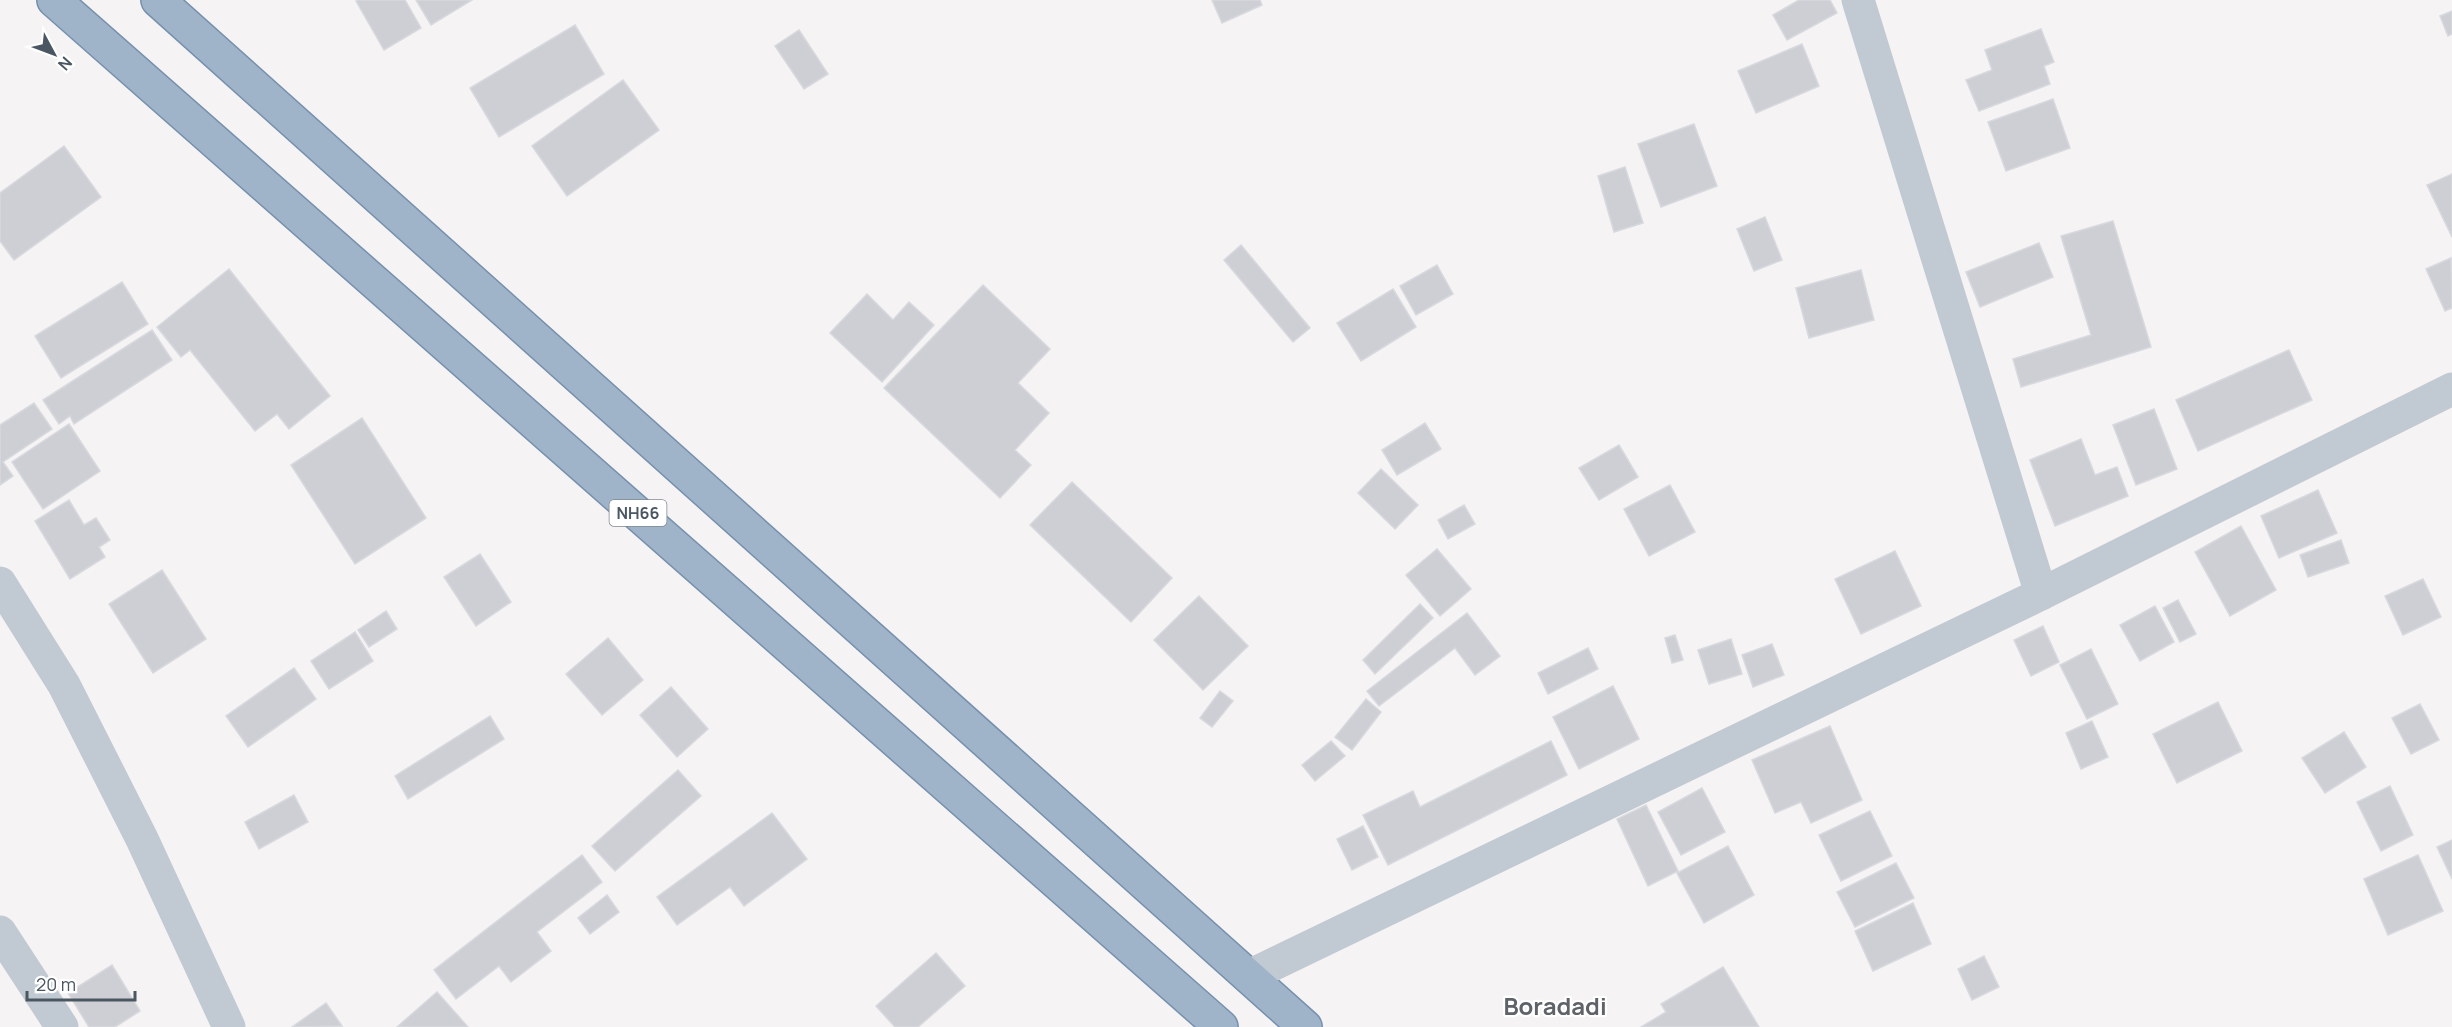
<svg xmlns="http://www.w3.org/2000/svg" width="2452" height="1027" viewBox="0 0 2452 1027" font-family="Manrope,sans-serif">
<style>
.building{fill:#cdcfd5;stroke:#d7d9de;stroke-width:1.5}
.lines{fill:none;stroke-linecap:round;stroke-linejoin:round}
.trunk-casing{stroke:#7690ad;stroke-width:36}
.minor{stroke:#c1cad2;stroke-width:33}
.trunk{stroke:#9fb4c9;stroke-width:33}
.labels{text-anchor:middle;stroke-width:4.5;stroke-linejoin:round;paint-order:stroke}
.shield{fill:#fff;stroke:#808990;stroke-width:1.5}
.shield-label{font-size:16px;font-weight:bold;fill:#4a5661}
.district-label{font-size:24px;font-weight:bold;fill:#5f6368;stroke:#fff}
</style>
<rect width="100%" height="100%" fill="#f5f3f3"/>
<!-- building -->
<g class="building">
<path d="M 358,0 L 405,0 L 421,28 L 384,50 L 356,1 Z"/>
<path d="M 416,0 L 472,0 L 431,25 Z"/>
<path d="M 1212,0 L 1260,0 L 1262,5 L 1222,23 Z"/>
<path d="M 1799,0 L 1830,0 L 1837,13 L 1787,40 L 1773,15 Z"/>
<path d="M 2452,11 L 2452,34 L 2448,36 L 2440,16 Z"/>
<path d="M 575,25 L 604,74 L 499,137 L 470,88 Z"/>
<path d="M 2041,29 L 2054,62 L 2044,66 L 2050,84 L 1979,111 L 1966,80 L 1992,70 L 1985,50 Z"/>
<path d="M 799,30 L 828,74 L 804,89 L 775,46 Z"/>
<path d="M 1802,44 L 1819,86 L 1756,113 L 1738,71 Z"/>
<path d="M 623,80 L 659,130 L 567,196 L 532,146 Z"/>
<path d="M 2053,99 L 2070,148 L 2006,171 L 1988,122 Z"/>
<path d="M 1694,124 L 1717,186 L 1661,207 L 1638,144 Z"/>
<path d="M 64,146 L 101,197 L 14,260 L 0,241 L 0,193 Z"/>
<path d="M 1625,167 L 1643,223 L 1614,232 L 1598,176 Z"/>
<path d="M 2452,174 L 2452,237 L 2427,185 Z"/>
<path d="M 1765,217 L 1782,260 L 1754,271 L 1737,229 Z"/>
<path d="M 2113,221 L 2151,347 L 2021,387 L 2013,359 L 2091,335 L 2061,236 Z"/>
<path d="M 2039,243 L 2053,277 L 1980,307 L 1966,272 Z"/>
<path d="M 1241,245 L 1310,328 L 1293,342 L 1224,260 Z"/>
<path d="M 2451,258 L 2452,308 L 2445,311 L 2426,269 Z"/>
<path d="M 1437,265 L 1453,294 L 1416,315 L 1400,286 Z"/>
<path d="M 229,269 L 330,396 L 289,429 L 277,414 L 255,431 L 190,350 L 181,357 L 157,327 Z"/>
<path d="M 1861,270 L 1874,320 L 1809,338 L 1796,288 Z"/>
<path d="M 122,282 L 148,324 L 61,378 L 35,336 Z"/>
<path d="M 983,285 L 1050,349 L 1018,383 L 1049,413 L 1015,450 L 1031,465 L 1000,498 L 884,388 Z"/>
<path d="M 1393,289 L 1416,327 L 1361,361 L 1337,323 Z"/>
<path d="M 867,294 L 893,320 L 909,302 L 934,325 L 882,382 L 830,333 Z"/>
<path d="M 152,330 L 172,360 L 74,424 L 70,416 L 59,424 L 43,400 Z"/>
<path d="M 2289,350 L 2312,400 L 2198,451 L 2176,400 Z"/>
<path d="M 34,403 L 52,429 L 3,462 L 13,476 L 0,485 L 0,425 Z"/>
<path d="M 2154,409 L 2177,469 L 2136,485 L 2113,425 Z"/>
<path d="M 362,418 L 426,518 L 355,564 L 291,465 Z"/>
<path d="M 1425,423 L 1441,449 L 1397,475 L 1382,450 Z"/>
<path d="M 69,424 L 100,471 L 43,509 L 12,462 Z"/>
<path d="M 2081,439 L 2095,475 L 2117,467 L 2128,496 L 2055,526 L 2030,460 Z"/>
<path d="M 1619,445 L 1638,477 L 1599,500 L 1579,468 Z"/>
<path d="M 1381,469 L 1418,505 L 1395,529 L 1358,493 Z"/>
<path d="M 1072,482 L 1172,578 L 1131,622 L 1030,525 Z"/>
<path d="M 1670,485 L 1695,532 L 1649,556 L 1624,509 Z"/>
<path d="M 2318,490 L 2337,533 L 2279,558 L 2261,516 Z"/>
<path d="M 69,500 L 84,525 L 96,518 L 110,540 L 99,547 L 105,557 L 70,579 L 35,521 Z"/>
<path d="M 1464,505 L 1475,524 L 1448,539 L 1438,520 Z"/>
<path d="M 2241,526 L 2276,590 L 2230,616 L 2195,552 Z"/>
<path d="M 2341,540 L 2349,563 L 2308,577 L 2300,555 Z"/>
<path d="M 1437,549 L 1471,589 L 1440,616 L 1406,575 Z"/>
<path d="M 1895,551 L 1921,606 L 1861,634 L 1835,579 Z"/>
<path d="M 480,554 L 511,602 L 476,626 L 444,577 Z"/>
<path d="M 162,570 L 206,639 L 153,673 L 109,604 Z"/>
<path d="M 2423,579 L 2441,617 L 2403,635 L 2385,596 Z"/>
<path d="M 1199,596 L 1248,646 L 1203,690 L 1154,640 Z"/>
<path d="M 2178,600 L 2196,634 L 2180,642 L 2163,608 Z"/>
<path d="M 1420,604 L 1433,618 L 1375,674 L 1363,660 Z"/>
<path d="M 2155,606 L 2174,642 L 2140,661 L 2120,625 Z"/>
<path d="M 386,611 L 397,629 L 369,647 L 358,630 Z"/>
<path d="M 1467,613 L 1500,656 L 1475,675 L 1455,648 L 1379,706 L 1367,691 Z"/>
<path d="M 2043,626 L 2059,662 L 2031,676 L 2014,640 Z"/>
<path d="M 355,632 L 373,661 L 329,689 L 311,661 Z"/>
<path d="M 1675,635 L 1683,660 L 1672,663 L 1665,638 Z"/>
<path d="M 608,638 L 643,680 L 602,715 L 566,674 Z"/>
<path d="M 1731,639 L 1742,674 L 1709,684 L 1698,650 Z"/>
<path d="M 1772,644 L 1784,675 L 1753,687 L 1742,655 Z"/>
<path d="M 1588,648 L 1598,669 L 1548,694 L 1538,673 Z"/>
<path d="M 2091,649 L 2118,704 L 2087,719 L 2060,665 Z"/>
<path d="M 294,668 L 316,699 L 248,747 L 226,716 Z"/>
<path d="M 1613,686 L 1639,739 L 1579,769 L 1553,717 Z"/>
<path d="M 671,687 L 708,729 L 677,757 L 640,715 Z"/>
<path d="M 1220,691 L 1233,701 L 1212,727 L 1200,718 Z"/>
<path d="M 1366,699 L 1381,712 L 1352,750 L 1335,737 Z"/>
<path d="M 2218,702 L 2242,751 L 2177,783 L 2153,734 Z"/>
<path d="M 2420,704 L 2439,740 L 2411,754 L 2392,718 Z"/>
<path d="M 490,716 L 504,739 L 408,799 L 395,776 Z"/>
<path d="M 2092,721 L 2108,757 L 2081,769 L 2066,733 Z"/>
<path d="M 1830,726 L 1862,800 L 1811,823 L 1801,802 L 1775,813 L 1752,760 Z"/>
<path d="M 2344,732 L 2366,767 L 2325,793 L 2302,758 Z"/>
<path d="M 1331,741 L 1345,756 L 1315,781 L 1302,765 Z"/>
<path d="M 1551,741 L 1567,775 L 1388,865 L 1363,815 L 1413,791 L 1420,807 Z"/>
<path d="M 678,770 L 701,796 L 615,871 L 592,846 Z"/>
<path d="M 2390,786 L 2413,835 L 2381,851 L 2357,802 Z"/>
<path d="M 1702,788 L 1725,832 L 1681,855 L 1658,812 Z"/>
<path d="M 294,795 L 308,822 L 259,849 L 245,822 Z"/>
<path d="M 1646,805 L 1678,871 L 1648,886 L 1617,819 Z"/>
<path d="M 1870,811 L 1892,856 L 1841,881 L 1819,835 Z"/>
<path d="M 772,813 L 807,859 L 744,906 L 730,887 L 677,925 L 657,897 Z"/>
<path d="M 1363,826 L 1378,857 L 1352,870 L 1337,839 Z"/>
<path d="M 2452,840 L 2452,879 L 2437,847 Z"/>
<path d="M 1728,846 L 1754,895 L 1704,923 L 1677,873 Z"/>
<path d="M 582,855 L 602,882 L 537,932 L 551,951 L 511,982 L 499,966 L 456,999 L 434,970 Z"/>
<path d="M 2418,855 L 2443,911 L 2388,935 L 2364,879 Z"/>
<path d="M 1896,863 L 1914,898 L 1855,927 L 1837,892 Z"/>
<path d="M 607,895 L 619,912 L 590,934 L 578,918 Z"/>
<path d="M 1913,903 L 1931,944 L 1873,971 L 1855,931 Z"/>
<path d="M 936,953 L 965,986 L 918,1027 L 895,1027 L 876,1006 Z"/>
<path d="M 1984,956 L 1999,987 L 1972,1000 L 1958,969 Z"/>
<path d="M 112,965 L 140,1011 L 115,1027 L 89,1027 L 68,993 Z"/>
<path d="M 1723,967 L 1759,1027 L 1641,1027 L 1666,1012 L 1661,1004 Z"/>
<path d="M 437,992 L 468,1027 L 397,1027 Z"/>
<path d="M 326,1003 L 342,1026 L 292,1027 Z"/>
</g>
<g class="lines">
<!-- trunk casing -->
<g class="trunk-casing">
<g id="trunk">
<path d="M 54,0 L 1221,1027"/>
<path d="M 158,0 L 1305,1027"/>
</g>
</g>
<!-- minor -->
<g class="minor">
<path d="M 1858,0 L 2041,594"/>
<path d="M 0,583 L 64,685 L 142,839 L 229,1027"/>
<path d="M 0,932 L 62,1027"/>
<path d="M 1249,976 L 2041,594 L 2452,389"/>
</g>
<!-- trunk -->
<use href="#trunk" class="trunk"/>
</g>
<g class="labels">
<!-- shield labels -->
<rect class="shield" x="609.5" y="500" width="57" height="26" rx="4.5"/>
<g class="shield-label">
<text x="638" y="519">NH66</text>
</g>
<!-- district labels -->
<g class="district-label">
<text x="1555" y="1015">Boradadi</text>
</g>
</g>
<!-- north arrow -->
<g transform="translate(54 54) rotate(131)" stroke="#ffffff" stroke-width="4.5" paint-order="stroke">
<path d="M0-4.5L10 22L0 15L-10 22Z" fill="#4a5661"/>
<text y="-9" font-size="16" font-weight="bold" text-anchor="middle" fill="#4a5661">N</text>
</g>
<!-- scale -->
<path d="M27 991v9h108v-9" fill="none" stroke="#4a5661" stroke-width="3"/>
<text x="36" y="991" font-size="18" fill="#4a5661" stroke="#ffffff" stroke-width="4.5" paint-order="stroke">20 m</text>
</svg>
